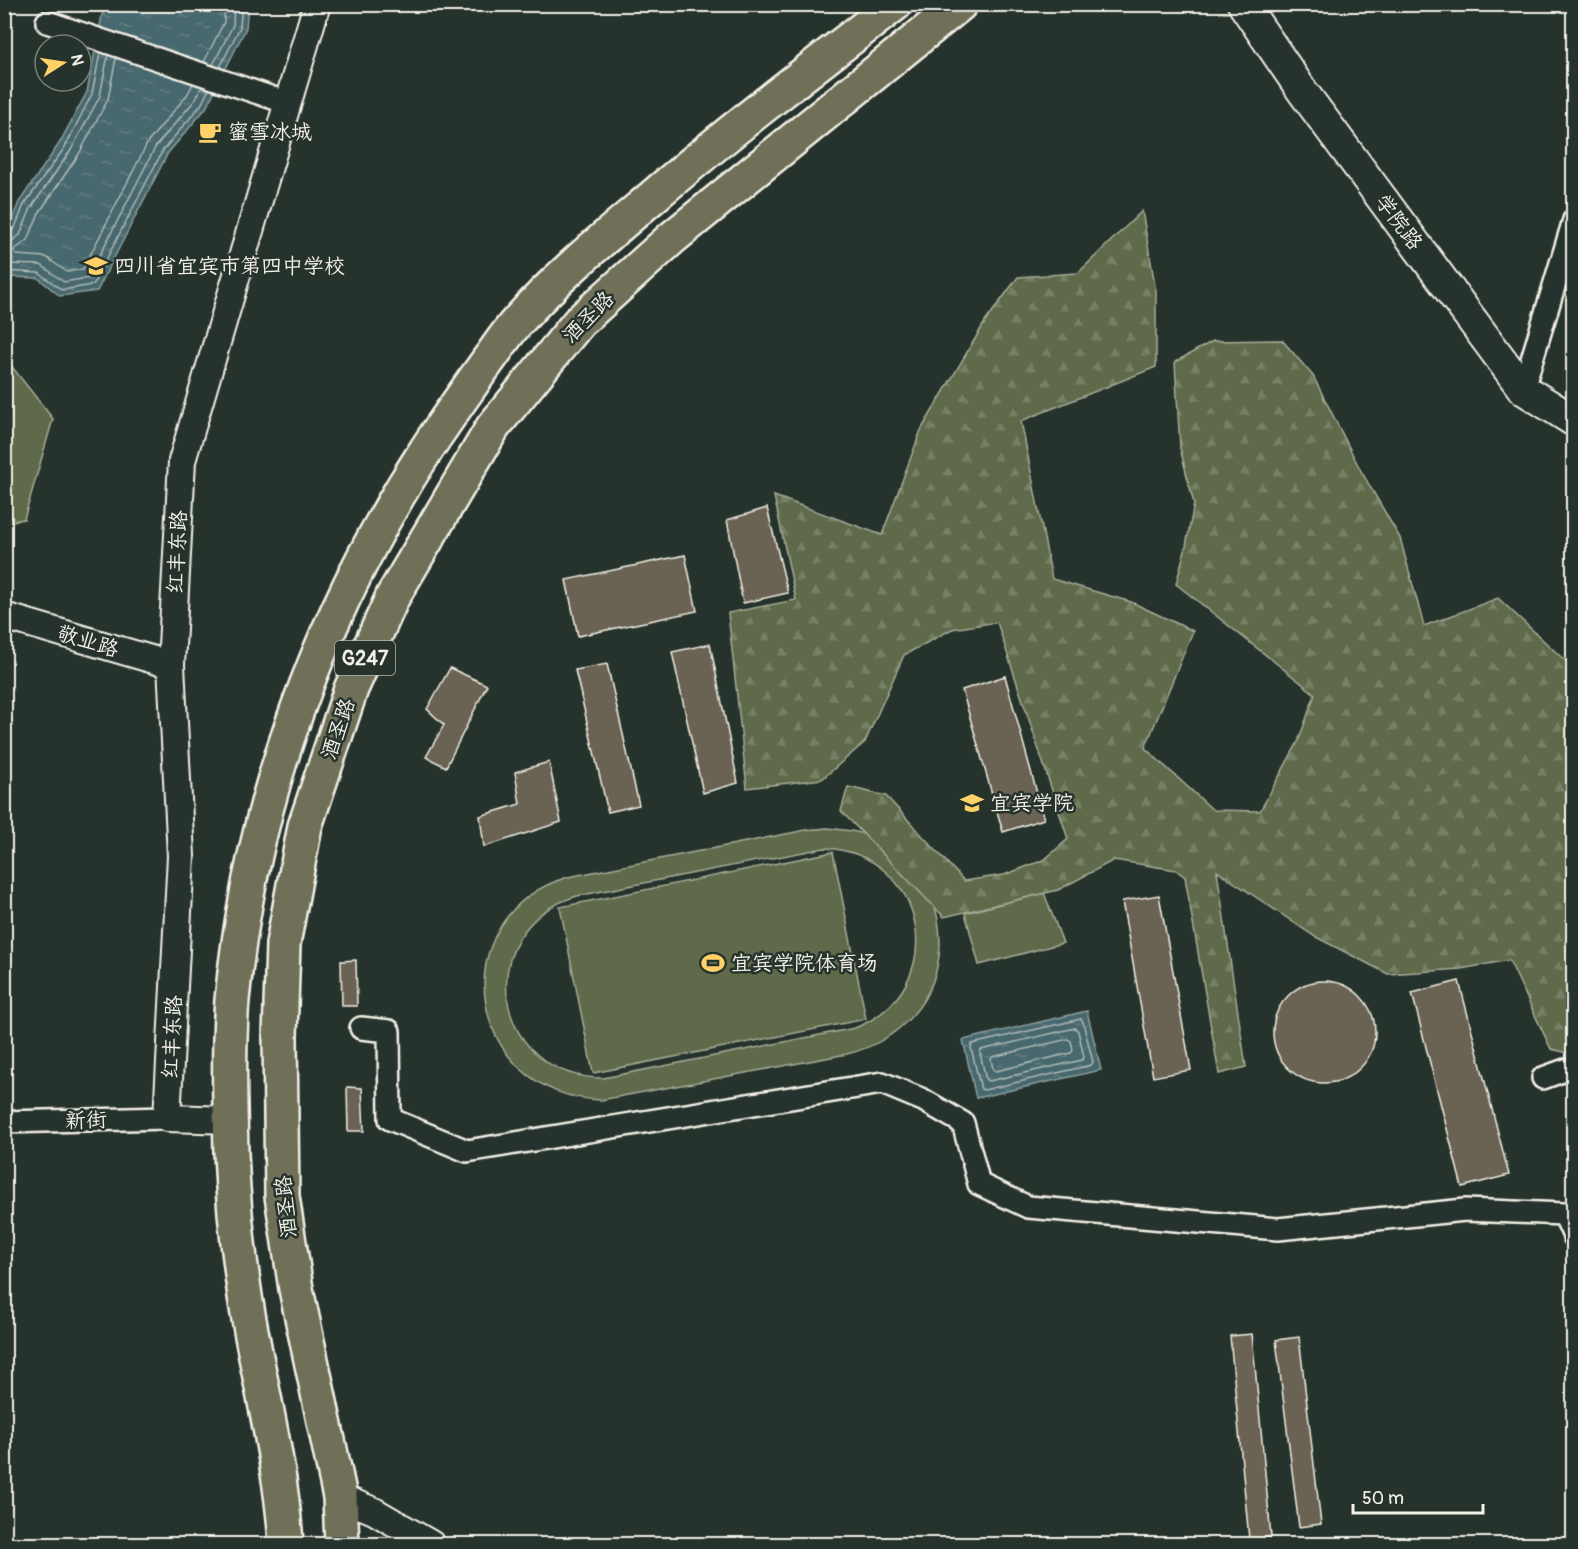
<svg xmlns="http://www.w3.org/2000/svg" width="1578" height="1549" viewBox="0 0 1578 1549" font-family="Pangolin,'LXGW WenKai TC',sans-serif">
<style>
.green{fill:#5e6a4b;stroke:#a9ae9a;stroke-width:1.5;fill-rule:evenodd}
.forest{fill:url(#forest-firs);stroke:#a9ae9a;stroke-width:1.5}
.water{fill:url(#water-ripples);stroke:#8c9f9f;stroke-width:1.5}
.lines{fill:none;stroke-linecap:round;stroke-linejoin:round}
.shore{stroke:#afbab7;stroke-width:1.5}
.building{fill:#6a6452;stroke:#f4f1e8;stroke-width:1.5}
.minor-casing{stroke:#f4f1e8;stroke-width:26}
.tertiary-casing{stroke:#f4f1e8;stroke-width:30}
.secondary-casing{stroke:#f4f1e8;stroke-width:34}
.trunk-casing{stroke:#f4f1e8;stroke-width:38}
.minor{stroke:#26332d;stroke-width:21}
.tertiary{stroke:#26332d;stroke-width:26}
.secondary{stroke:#26332d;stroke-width:30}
.trunk{stroke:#706f59;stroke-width:33}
.labels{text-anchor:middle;stroke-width:5;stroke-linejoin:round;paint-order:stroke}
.shield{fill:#26332d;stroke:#b6b8b0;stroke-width:1.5}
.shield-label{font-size:20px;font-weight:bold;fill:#f4f1e8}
.poi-label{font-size:21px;fill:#f4f1e8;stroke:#26332d;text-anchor:start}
.street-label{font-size:21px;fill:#f4f1e8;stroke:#26332d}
</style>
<defs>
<pattern id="forest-firs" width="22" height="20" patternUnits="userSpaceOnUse" patternTransform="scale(1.5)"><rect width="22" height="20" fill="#5e6a4b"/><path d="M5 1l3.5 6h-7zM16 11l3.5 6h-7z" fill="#768065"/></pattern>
<pattern id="water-ripples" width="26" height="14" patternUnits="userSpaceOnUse" patternTransform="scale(1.5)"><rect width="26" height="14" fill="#47686e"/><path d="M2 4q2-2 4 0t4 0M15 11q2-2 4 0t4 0" fill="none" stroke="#627e83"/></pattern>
</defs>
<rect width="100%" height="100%" fill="#26332d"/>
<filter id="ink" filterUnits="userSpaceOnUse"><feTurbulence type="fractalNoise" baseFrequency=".0167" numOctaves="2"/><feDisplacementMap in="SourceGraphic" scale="12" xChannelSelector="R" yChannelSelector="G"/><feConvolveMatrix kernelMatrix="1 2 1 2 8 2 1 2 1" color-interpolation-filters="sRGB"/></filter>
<g filter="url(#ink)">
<!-- green -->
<g class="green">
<path d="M 5,350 L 9,363 L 53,419 L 24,519 L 5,522 Z"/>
<path d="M 827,828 C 844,830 866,831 880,842 C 889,849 897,860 904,869 C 913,878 926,889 932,900 C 938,913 940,930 940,944 C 938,1000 900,1041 847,1054 L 601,1100 C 465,1096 440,915 568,877 L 806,830 ZM 824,848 C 929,853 952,989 855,1028 L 603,1078 C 491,1078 469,928 577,896 Z"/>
<path d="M 833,852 L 866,1019 L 593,1073 L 560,907 Z"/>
<path d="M 1044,893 L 1063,943 L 979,965 L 965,913 Z"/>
</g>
<!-- forest -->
<path class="forest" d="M 1142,211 L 1156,291 L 1156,367 L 1021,421 L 1052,579 L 1131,602 L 1193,631 L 1145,748 L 1213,810 L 1260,811 L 1298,742 L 1315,694 L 1176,584 L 1186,546 L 1194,504 L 1180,448 L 1175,362 L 1213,341 L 1282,340 L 1313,376 L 1361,471 L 1400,538 L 1424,626 L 1498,598 L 1573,668 L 1573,1054 L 1551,1049 L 1509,960 L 1461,969 L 1388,974 L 1314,936 L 1217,871 L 1246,1067 L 1219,1074 L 1185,877 L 1176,870 L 1114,860 L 1058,890 L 944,917 L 841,811 L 848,787 L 886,796 L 964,881 L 1004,875 L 1044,860 L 1068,839 L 997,622 L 952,629 L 904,655 L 865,742 L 822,779 L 747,788 L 728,613 L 796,600 L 774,496 L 882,535 L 921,430 L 985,322 L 1018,277 L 1078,273 Z"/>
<!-- water -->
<g class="water">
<path d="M 104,5 L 248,5 L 246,28 L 206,108 L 168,153 L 97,291 L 60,296 L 38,278 L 5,277 L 5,230 L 9,227 L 19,202 L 59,144 L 87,92 Z"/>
<path d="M 1087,1011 L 1101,1070 L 976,1098 L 963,1040 Z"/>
</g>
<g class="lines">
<!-- shore -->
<g class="shore">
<path d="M 116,58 L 108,99 L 79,154 L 39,213 L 28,240 L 14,250 L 16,255 L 46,257 L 67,272 L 83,269 L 148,142 L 187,95 L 193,84"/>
<path d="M 204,62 L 224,22 L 225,4"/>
<path d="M 213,65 L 233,25 L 234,4"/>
<path d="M 220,67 L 240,27 L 242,4"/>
<path d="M 4,235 L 14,230 L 24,205 L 65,147 L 92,94 L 100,53"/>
<path d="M 4,242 L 12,241 L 20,235 L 31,208 L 71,150 L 100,96 L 108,55"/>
<path d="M 4,264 L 41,265 L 64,282 L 88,278 L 156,146 L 195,100 L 202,87"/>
<path d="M 4,271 L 39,273 L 62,290 L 93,285 L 163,150 L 201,105 L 209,89"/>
<path d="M 1081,1019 L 1083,1022 L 1093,1062 L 1091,1065 L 984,1090 L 981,1089 L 971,1048 L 972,1044 Z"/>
<path d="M 1075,1028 L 1078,1031 L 1084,1057 L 1082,1060 L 989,1081 L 986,1080 L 980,1053 L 981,1050 Z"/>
<path d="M 1068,1039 L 1071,1041 L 1073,1050 L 1071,1053 L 996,1071 L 993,1069 L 991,1059 L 992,1057 Z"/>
</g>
</g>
<!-- building -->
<g class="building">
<path d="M 767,508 L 788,593 L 743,603 L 727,520 Z"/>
<path d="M 685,555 L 697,611 L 578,636 L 566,580 Z"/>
<path d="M 710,644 L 738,783 L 703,793 L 672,652 Z"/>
<path d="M 607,664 L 639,805 L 608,812 L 575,670 Z"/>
<path d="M 450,668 L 487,685 L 446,767 L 426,757 L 444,725 L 427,709 Z"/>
<path d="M 1005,676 L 1044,819 L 1003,832 L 962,690 Z"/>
<path d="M 549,762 L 561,822 L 484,847 L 480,816 L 520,804 L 515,772 Z"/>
<path d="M 1159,895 L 1191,1070 L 1153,1077 L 1122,901 Z"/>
<path d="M 356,960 L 357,1006 L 342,1006 L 341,961 Z"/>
<path d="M 1459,981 L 1509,1175 L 1462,1187 L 1412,993 Z"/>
<circle cx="1324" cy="1032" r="51"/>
<path d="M 347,1087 L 362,1088 L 364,1131 L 348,1131 Z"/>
<path d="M 1252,1334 L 1271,1537 L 1249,1539 L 1230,1336 Z"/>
<path d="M 1299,1337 L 1321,1524 L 1299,1527 L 1276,1340 Z"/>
</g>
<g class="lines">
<!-- minor casing -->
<g class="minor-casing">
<g id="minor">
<path d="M 47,22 L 288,103"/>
<path d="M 1523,389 L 1574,220"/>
<path d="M 361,1028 L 389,1031 L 390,1119 L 467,1151 L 882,1083 L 923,1100 L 963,1123 L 979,1184 L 1028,1207 L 1278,1229 L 1465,1210 L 1564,1214 L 1574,1236"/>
<path d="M 1543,1078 L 1565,1070 L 1574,1074"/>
<path d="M 4,1122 L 167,1118"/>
</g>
</g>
<!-- tertiary casing -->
<g class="tertiary-casing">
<g id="tertiary">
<path d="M 4,616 L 171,665"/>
<path d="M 231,1120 L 167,1118 L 181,856 L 171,665 L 182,461 L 317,4"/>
<path d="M 340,1497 L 374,1511 L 431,1544"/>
</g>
</g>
<!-- secondary casing -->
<g class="secondary-casing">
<path id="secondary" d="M 1243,4 L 1303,92 L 1523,389 L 1574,421"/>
</g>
<!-- trunk casing -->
<g class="trunk-casing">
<g id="trunk">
<path d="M 286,1544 C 281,1460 258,1379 245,1296 C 238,1249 233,1201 231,1153 C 230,1103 228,1051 232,1000 C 251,802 320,613 428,447 C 448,417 469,387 490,358 C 499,346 507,333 517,322 C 557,277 603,239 649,200 C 728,132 812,68 895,4"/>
<path d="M 342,1544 L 340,1497 L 296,1289 L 282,1196 L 280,1037 L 283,944 L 305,826 L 351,689 L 393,596 L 493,427 L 579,322 L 672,238 L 960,4"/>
</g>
</g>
<!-- minor -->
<use href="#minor" class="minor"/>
<!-- tertiary -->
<use href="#tertiary" class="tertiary"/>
<!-- secondary -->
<use href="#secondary" class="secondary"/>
<!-- trunk -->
<use href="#trunk" class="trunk"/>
</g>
</g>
<!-- icons -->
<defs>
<g id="cafe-bare" transform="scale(1.8)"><path d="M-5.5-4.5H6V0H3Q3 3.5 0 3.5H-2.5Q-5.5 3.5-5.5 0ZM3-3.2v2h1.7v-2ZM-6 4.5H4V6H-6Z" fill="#ffd166" stroke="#26332d" stroke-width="2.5" paint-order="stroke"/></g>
<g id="school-bare" transform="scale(1.8)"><path d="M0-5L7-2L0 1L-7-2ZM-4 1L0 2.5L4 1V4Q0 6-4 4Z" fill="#ffd166" stroke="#26332d" stroke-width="2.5" paint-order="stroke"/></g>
<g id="university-bare" transform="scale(1.8)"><path d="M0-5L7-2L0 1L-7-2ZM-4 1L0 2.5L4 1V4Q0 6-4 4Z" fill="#ffd166" stroke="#26332d" stroke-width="2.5" paint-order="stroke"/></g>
<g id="stadium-bare" transform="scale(1.8)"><path d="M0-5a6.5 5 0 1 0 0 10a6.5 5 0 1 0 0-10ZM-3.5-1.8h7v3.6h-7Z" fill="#ffd166" stroke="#26332d" stroke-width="2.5" paint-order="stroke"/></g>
</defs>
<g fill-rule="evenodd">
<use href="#cafe-bare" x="210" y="132"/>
<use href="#school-bare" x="96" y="266"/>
<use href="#university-bare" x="972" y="803"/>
<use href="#stadium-bare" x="713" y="963"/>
</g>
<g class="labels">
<!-- shield labels -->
<rect class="shield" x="335" y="641" width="60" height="34" rx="4.5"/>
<g class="shield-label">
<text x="365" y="665">G247</text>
</g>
<!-- poi labels -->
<g class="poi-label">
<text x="228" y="139">蜜雪冰城</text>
<text x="114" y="273">四川省宜宾市第四中学校</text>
<text x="990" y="810">宜宾学院</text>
<text x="731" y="970">宜宾学院体育场</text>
</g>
<!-- street labels -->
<g class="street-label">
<text transform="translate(1399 222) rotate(53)" y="7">学院路</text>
<text transform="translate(588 317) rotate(-45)" y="7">酒圣路</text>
<text transform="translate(177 552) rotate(-87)" y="7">红丰东路</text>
<text transform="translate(88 641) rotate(17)" y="7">敬业路</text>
<text transform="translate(338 729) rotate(-71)" y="7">酒圣路</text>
<text transform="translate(172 1037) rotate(-87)" y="7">红丰东路</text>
<text transform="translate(86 1120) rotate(-2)" y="7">新街</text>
<text transform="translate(286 1207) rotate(-96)" y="7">酒圣路</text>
</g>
</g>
<!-- margin -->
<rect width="1578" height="1549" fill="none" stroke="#26332d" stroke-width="24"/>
<rect x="12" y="12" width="1554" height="1525" fill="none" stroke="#f4f1e8" stroke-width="2" filter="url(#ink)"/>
<!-- north arrow -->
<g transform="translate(63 63) rotate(78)"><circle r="28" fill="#26332d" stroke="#787f78" stroke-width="1.5"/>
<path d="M0-4.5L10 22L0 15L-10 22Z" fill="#ffd166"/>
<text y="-9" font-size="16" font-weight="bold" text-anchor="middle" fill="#f4f1e8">N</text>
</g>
<!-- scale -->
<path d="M1353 1504v9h130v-9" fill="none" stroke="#f4f1e8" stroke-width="3"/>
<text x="1362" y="1504" font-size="18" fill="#f4f1e8" stroke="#26332d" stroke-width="4.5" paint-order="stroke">50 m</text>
</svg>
